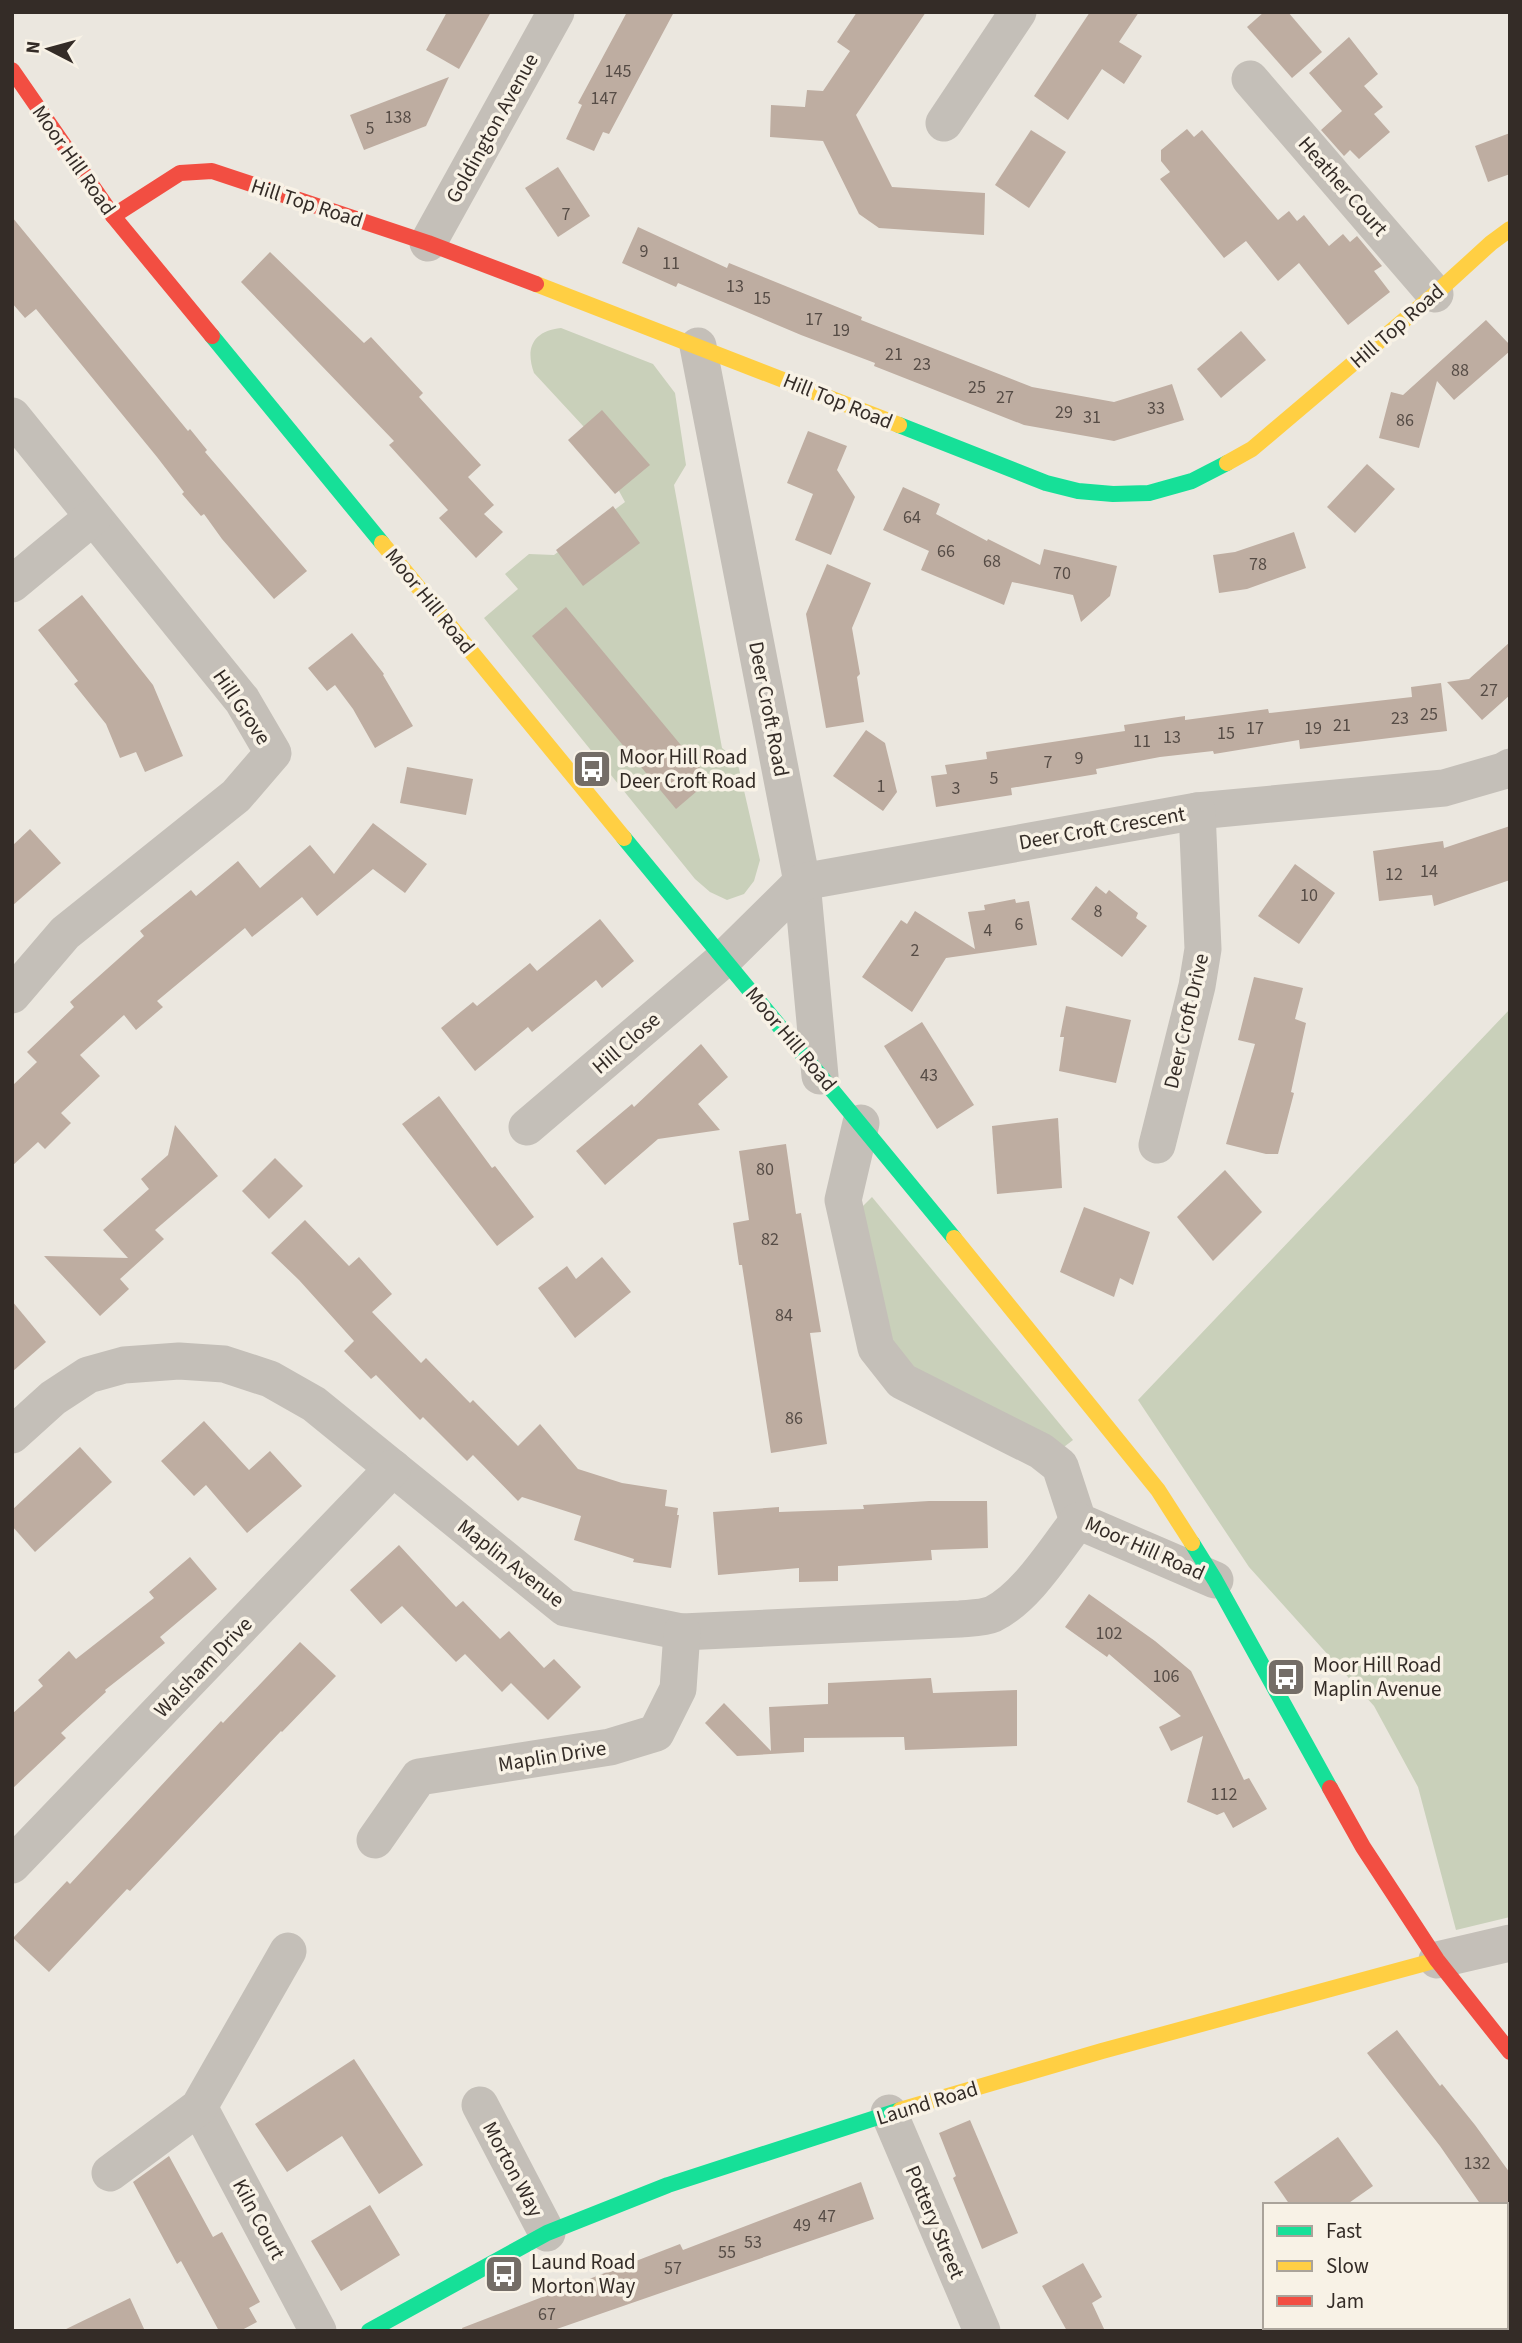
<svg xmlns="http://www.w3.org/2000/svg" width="1522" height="2343" viewBox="0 0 1522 2343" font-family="'Source Sans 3',sans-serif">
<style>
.green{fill:#c9d0ba}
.building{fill:#beada1}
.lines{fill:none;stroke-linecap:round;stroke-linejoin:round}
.street{stroke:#c4bfb8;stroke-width:37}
.fast{stroke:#16e098;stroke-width:16}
.slow{stroke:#ffcf43;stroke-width:16}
.jam{stroke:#f24e42;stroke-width:16}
.labels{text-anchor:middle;stroke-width:7;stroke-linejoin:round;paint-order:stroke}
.number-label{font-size:18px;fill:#564c46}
.street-label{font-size:21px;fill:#342c27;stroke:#f8f2e6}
.poi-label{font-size:21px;fill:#342c27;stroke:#f8f2e6;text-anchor:start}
</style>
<rect width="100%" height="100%" fill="#ebe7df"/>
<!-- green -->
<g class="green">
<path d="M 561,328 L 653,364 L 675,393 L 686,465 L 674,485 L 722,748 L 737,760 L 760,860 L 754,881 L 744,894 L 727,900 L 710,892 L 695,879 L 484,618 L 518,589 L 505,574 L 529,554 L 554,555 L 625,502 L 584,427 L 534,373 C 525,348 533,331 561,328 Z"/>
<path d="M 1510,1009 L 1510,1917 L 1456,1930 L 1418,1787 L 1374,1706 L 1249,1567 L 1138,1400 Z"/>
<path d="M 872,1197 L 1073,1440 L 1060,1450 L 914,1370 L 888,1340 L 859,1210 Z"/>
<path d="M 1268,2327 L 1338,2327 L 1340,2331 L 1262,2331 Z"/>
</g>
<!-- building -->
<g class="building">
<path d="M 447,12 L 491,12 L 459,69 L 426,50 Z"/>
<path d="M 627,12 L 674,12 L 609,134 L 603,132 L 594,151 L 566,139 L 582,105 L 578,103 Z"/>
<path d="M 857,12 L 926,12 L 856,115 L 892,187 L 985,193 L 984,235 L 879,228 L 859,214 L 823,141 L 770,137 L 771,105 L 805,107 L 807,90 L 823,91 L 850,51 L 837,42 Z"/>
<path d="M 1090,12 L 1139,12 L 1119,42 L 1142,56 L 1124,84 L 1102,69 L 1068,120 L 1034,96 Z"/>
<path d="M 1264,12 L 1288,12 L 1322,52 L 1292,78 L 1247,27 Z"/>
<path d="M 1349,37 L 1378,74 L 1364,86 L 1383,107 L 1374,114 L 1390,132 L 1359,159 L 1350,150 L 1344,156 L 1321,130 L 1342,111 L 1309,73 Z"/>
<path d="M 449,77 L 426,126 L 364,150 L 350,115 Z"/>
<path d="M 1187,129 L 1194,137 L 1202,130 L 1278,220 L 1289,211 L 1297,221 L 1304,215 L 1329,246 L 1343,234 L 1350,242 L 1357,236 L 1382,266 L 1374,271 L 1390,292 L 1348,325 L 1299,263 L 1278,281 L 1246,241 L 1224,258 L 1160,179 L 1170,172 L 1161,161 L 1161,150 Z"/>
<path d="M 1031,130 L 1066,152 L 1029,208 L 995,185 Z"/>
<path d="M 1510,133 L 1510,174 L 1488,182 L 1475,146 Z"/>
<path d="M 558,167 L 590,216 L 558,237 L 525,188 Z"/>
<path d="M 12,217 L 188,431 L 190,429 L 207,450 L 205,452 L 307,571 L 274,599 L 222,539 L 204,514 L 201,516 L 182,494 L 184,492 L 157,457 L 36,309 L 25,318 L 12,303 Z"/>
<path d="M 638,227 L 727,268 L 729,263 L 862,317 L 861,320 L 1032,387 L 1114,402 L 1172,384 L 1184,420 L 1114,441 L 1024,425 L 874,366 L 875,363 L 801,335 L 678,283 L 676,287 L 622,263 Z"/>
<path d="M 270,252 L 364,343 L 371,337 L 423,393 L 419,397 L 481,465 L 468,477 L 494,505 L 484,514 L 503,532 L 476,558 L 439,518 L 448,510 L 389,445 L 394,441 L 241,282 Z"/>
<path d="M 1486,320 L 1510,345 L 1510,351 L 1454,400 L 1437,381 L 1419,448 L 1379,438 L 1391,392 L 1403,395 Z"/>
<path d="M 1241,331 L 1266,360 L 1221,398 L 1197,369 Z"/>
<path d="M 602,410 L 650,465 L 615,494 L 568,440 Z"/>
<path d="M 808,431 L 847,446 L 837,470 L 855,497 L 831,555 L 795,540 L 813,494 L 787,483 Z"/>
<path d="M 1367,464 L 1395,489 L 1355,533 L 1327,507 Z"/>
<path d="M 903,487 L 940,504 L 936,514 L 987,541 L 988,539 L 1040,565 L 1044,549 L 1117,566 L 1110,596 L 1081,622 L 1073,595 L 1012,582 L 1004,605 L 921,570 L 929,551 L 883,530 Z"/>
<path d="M 613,506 L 640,543 L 583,586 L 556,550 Z"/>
<path d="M 1294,532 L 1306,568 L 1247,589 L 1219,593 L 1213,555 L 1235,552 Z"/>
<path d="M 827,564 L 871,583 L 852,628 L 860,674 L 857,677 L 864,722 L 826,728 L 806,614 Z"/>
<path d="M 82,595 L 153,685 L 183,756 L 145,772 L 136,752 L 120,758 L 106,724 L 74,684 L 78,681 L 38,630 Z"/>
<path d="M 566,607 L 710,780 L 676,809 L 532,636 Z"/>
<path d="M 352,633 L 384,674 L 383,675 L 413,726 L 375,748 L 353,709 L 335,685 L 327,691 L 308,668 Z"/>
<path d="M 1510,642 L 1510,695 L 1482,720 L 1447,682 L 1469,679 Z"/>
<path d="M 1441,683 L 1447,731 L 1300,749 L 1299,740 L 1214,754 L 1213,751 L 1160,757 L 1096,769 L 1097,774 L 1011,788 L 1012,795 L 936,807 L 931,776 L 947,774 L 945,765 L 987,759 L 986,752 L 1125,731 L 1124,725 L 1185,716 L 1185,720 L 1268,709 L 1269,713 L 1412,697 L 1411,687 Z"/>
<path d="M 866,730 L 885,743 L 897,792 L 883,811 L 833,776 Z"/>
<path d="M 407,767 L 473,779 L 466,815 L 400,803 Z"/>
<path d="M 373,823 L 427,864 L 405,893 L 373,869 L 317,916 L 302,897 L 252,937 L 245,928 L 157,1001 L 163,1007 L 136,1030 L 124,1015 L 80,1055 L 100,1076 L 61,1113 L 71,1123 L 45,1149 L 38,1142 L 12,1166 L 12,1086 L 37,1062 L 27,1052 L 74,1007 L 70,1002 L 144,936 L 140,931 L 191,890 L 196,896 L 238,861 L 260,888 L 310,845 L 334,874 Z"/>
<path d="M 1510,826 L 1510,880 L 1434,906 L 1432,895 L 1379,901 L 1373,851 L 1443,841 L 1444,848 Z"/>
<path d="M 30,829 L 61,863 L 12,906 L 12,846 Z"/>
<path d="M 1295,864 L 1335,893 L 1299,944 L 1258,916 Z"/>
<path d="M 1096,886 L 1106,894 L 1109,890 L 1125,903 L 1138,913 L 1136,918 L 1147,926 L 1122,957 L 1071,919 Z"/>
<path d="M 1015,899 L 1016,903 L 1029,901 L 1037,945 L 946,958 L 912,1012 L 862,977 L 901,920 L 907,924 L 915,911 L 975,949 L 968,912 L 985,910 L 984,905 Z"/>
<path d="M 600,919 L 634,961 L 602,988 L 596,980 L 532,1032 L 528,1027 L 475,1071 L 441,1028 L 473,1002 L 477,1006 L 530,963 L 537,971 Z"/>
<path d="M 1254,977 L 1303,988 L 1295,1019 L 1306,1023 L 1291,1092 L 1294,1093 L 1278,1154 L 1266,1154 L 1226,1144 L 1255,1044 L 1238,1040 Z"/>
<path d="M 1066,1006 L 1131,1020 L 1116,1083 L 1059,1071 L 1064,1037 L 1060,1037 Z"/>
<path d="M 922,1022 L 974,1105 L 937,1129 L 884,1046 Z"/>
<path d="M 701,1044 L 728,1077 L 698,1104 L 720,1130 L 658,1139 L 605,1185 L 576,1151 L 632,1104 L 634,1107 Z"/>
<path d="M 439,1096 L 492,1168 L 495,1166 L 534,1217 L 497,1246 L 402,1124 Z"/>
<path d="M 1058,1118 L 1062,1188 L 997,1194 L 992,1126 Z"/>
<path d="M 175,1125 L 218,1176 L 155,1230 L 164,1239 L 120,1279 L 129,1289 L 100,1316 L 44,1256 L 128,1258 L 103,1230 L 149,1189 L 141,1179 L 168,1155 Z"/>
<path d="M 786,1144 L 796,1214 L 801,1213 L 821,1332 L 810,1333 L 827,1444 L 771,1453 L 742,1265 L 739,1265 L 733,1223 L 749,1220 L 739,1151 Z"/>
<path d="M 275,1158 L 303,1186 L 269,1219 L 242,1191 Z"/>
<path d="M 1225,1170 L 1262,1212 L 1213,1261 L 1177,1217 Z"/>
<path d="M 1084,1207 L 1150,1232 L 1133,1285 L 1120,1278 L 1114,1297 L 1060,1272 Z"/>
<path d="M 305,1220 L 349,1266 L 359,1257 L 392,1294 L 372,1312 L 421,1363 L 426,1358 L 470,1403 L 473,1400 L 518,1446 L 540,1424 L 578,1469 L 622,1483 L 667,1490 L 665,1506 L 678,1508 L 677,1515 L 679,1515 L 671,1568 L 633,1562 L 634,1559 L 574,1540 L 581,1516 L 522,1497 L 518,1501 L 473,1455 L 467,1461 L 423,1417 L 420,1420 L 376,1375 L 371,1379 L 344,1351 L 354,1341 L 299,1280 L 271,1253 Z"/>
<path d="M 602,1257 L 631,1292 L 575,1338 L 538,1288 L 567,1266 L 576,1279 Z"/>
<path d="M 12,1301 L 46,1342 L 12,1372 Z"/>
<path d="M 204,1421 L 249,1470 L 270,1451 L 302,1486 L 247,1533 L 206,1485 L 194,1496 L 161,1461 Z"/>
<path d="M 80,1447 L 112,1482 L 35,1552 L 12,1526 L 12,1510 Z"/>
<path d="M 929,1501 L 987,1501 L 988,1548 L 931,1550 L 932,1560 L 838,1566 L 838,1581 L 799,1582 L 799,1568 L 718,1575 L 713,1512 L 779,1507 L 779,1512 L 864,1509 L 863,1505 Z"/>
<path d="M 399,1545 L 456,1607 L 463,1601 L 500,1639 L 509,1631 L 544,1668 L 554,1659 L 581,1687 L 548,1720 L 511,1683 L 502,1692 L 465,1654 L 456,1662 L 402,1606 L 381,1624 L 350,1590 Z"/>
<path d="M 190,1557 L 217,1589 L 160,1637 L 165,1643 L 105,1690 L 106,1692 L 61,1733 L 66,1738 L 12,1789 L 12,1714 L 43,1686 L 38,1680 L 69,1651 L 76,1659 L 154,1598 L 149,1592 Z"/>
<path d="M 1089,1594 L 1155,1641 L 1191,1671 L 1244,1780 L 1249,1778 L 1267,1809 L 1233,1828 L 1224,1812 L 1217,1815 L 1187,1802 L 1203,1736 L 1171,1751 L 1159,1727 L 1181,1716 L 1109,1654 L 1107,1657 L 1065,1627 Z"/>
<path d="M 300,1642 L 336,1676 L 282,1732 L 281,1731 L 130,1891 L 127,1889 L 49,1972 L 13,1938 L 67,1881 L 70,1884 L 221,1721 L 223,1723 Z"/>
<path d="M 931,1678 L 933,1693 L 1017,1690 L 1017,1746 L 905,1750 L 904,1737 L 804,1738 L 804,1752 L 737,1756 L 705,1723 L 724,1703 L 771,1751 L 769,1707 L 828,1704 L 828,1683 Z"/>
<path d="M 1397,2030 L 1440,2086 L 1442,2084 L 1475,2125 L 1510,2173 L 1510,2205 L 1481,2205 L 1440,2146 L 1367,2053 Z"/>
<path d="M 354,2059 L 423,2165 L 379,2194 L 342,2136 L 287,2172 L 255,2124 Z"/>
<path d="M 970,2120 L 1018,2233 L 982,2249 L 953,2178 L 956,2176 L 939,2133 Z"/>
<path d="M 1338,2137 L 1373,2186 L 1346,2205 L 1290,2205 L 1274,2182 Z"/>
<path d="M 169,2156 L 213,2237 L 222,2232 L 260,2302 L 249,2308 L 257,2322 L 240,2331 L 219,2331 L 181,2261 L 177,2264 L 133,2182 Z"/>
<path d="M 861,2182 L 874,2219 L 551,2331 L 463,2331 L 462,2328 L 680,2244 L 683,2250 Z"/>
<path d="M 370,2205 L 400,2255 L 341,2291 L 311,2241 Z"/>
<path d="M 1083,2263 L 1102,2297 L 1092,2303 L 1105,2331 L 1067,2331 L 1042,2286 Z"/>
<path d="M 130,2298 L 145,2331 L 62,2331 Z"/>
</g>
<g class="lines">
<!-- street -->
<g class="street">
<path d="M 1250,79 L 1435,294"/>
<path d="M 944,123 L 1018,12"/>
<path d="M 428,243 L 556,12"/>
<path d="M 698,346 L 802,882 L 820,1076"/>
<path d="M 12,416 L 242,700 L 273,753 L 236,796 L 65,933 L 12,995"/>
<path d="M 12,584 L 93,517"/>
<path d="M 861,1123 L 843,1200 L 876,1348 L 902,1381 L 1041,1451 L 1060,1466 L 1078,1521 L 1215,1580"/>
<path d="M 527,1127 L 724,959 L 802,882 L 1197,811 L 1444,788 L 1503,771 L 1510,767"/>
<path d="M 1157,1145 L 1197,986 L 1203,949 L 1197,811"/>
<path d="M 12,1435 L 53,1398 L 88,1375 L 124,1365 L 179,1361 L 224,1364 L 270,1379 L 314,1404 L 565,1608 L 682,1632 L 960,1619 C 971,1618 984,1618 993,1614 C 1027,1597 1055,1550 1078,1521"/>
<path d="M 375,1840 L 419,1777 L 610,1747 L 656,1733 L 678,1689 L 682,1632"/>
<path d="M 12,1865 L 393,1468"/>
<path d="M 1437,1960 L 1510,1943"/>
<path d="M 480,2105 L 547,2233"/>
<path d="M 199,2107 L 318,2331"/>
<path d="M 889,2113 L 982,2331"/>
<path d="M 110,2173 L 199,2107 L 288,1951"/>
</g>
<!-- fast -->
<g class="fast">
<path d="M 212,336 L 382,543"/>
<path d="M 899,425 L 1046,483 L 1078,491 L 1113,494 L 1149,493 L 1192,481 L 1227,463"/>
<path d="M 624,838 L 954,1238"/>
<path d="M 1192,1543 L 1215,1580 L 1330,1788"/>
<path d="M 369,2331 L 547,2233 L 668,2185 L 900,2110"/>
</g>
<!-- slow -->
<g class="slow">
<path d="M 536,284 L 899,425"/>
<path d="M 1227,463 L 1252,449 L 1435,294 L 1491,243 L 1510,229"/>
<path d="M 382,543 L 624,838"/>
<path d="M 954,1238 L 1158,1490 L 1192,1543"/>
<path d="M 900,2110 L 1102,2051 L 1437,1960"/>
</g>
<!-- jam -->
<g class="jam">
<path d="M 12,70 L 113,216 L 212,336"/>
<path d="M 113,216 L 180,173 L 212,171 L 428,243 L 536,284"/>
<path d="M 1330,1788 L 1363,1847 L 1437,1960 L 1510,2052"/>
</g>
</g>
<!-- icons -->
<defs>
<g id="bus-square" transform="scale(2.0125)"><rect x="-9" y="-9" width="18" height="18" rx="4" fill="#746d67" stroke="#f8f2e6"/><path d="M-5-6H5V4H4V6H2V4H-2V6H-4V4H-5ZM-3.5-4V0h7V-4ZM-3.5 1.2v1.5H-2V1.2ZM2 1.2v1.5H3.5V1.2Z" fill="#fff"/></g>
</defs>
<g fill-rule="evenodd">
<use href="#bus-square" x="592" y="769"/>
<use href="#bus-square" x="1286" y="1677"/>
<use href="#bus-square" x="504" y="2274"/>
</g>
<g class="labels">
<!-- number labels -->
<g class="number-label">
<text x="618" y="77">145</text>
<text x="604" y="104">147</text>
<text x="398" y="123">138</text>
<text x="370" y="134">5</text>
<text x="566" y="220">7</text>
<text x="644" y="257">9</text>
<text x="671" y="269">11</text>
<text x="735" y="292">13</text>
<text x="762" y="304">15</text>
<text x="814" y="325">17</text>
<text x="841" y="336">19</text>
<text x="894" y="360">21</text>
<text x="922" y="370">23</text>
<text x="1460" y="376">88</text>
<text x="977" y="393">25</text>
<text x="1005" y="403">27</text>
<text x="1156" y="414">33</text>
<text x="1064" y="418">29</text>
<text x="1092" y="423">31</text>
<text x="1405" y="426">86</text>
<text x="912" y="523">64</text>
<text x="946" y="557">66</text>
<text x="992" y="567">68</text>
<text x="1258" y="570">78</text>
<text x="1062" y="579">70</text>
<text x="1489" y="696">27</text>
<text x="1429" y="720">25</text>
<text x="1400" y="724">23</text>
<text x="1342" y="731">21</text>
<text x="1255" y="734">17</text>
<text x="1313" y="734">19</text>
<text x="1226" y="739">15</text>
<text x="1172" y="743">13</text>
<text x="1142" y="747">11</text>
<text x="1079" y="764">9</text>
<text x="1048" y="768">7</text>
<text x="994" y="784">5</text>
<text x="881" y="792">1</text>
<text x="956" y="794">3</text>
<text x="1429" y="877">14</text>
<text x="1394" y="880">12</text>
<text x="1309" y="901">10</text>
<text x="1098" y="917">8</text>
<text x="1019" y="930">6</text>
<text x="988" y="936">4</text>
<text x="915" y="956">2</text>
<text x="929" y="1081">43</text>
<text x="765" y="1175">80</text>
<text x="770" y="1245">82</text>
<text x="784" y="1321">84</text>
<text x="794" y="1424">86</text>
<text x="1109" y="1639">102</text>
<text x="1166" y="1682">106</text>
<text x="1224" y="1800">112</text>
<text x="1477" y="2169">132</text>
<text x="827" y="2222">47</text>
<text x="802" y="2231">49</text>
<text x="753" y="2248">53</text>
<text x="727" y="2258">55</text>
<text x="673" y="2274">57</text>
<text x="547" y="2320">67</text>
</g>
<!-- street labels -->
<g class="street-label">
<text transform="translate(492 128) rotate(-61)" y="7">Goldington Avenue</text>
<text transform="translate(74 160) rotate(55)" y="7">Moor Hill Road</text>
<text transform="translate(1343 186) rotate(49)" y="7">Heather Court</text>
<text transform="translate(307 203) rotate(18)" y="7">Hill Top Road</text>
<text transform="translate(1397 326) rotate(-41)" y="7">Hill Top Road</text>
<text transform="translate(838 401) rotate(22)" y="7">Hill Top Road</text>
<text transform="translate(430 601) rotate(51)" y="7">Moor Hill Road</text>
<text transform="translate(242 707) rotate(56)" y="7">Hill Grove</text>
<text transform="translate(769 709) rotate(79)" y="7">Deer Croft Road</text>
<text transform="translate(1102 828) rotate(-10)" y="7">Deer Croft Crescent</text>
<text transform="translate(1186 1021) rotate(-77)" y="7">Deer Croft Drive</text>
<text transform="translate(791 1039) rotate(50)" y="7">Moor Hill Road</text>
<text transform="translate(626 1043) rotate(-41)" y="7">Hill Close</text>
<text transform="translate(1145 1548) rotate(24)" y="7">Moor Hill Road</text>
<text transform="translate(511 1563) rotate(38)" y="7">Maplin Avenue</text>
<text transform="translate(203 1667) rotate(-46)" y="7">Walsham Drive</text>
<text transform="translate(552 1756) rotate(-9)" y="7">Maplin Drive</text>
<text transform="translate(927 2103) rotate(-17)" y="7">Laund Road</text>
<text transform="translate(513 2169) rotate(62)" y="7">Morton Way</text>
<text transform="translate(259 2219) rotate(62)" y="7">Kiln Court</text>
<text transform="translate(935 2222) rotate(67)" y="7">Pottery Street</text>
</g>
<!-- poi labels -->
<g class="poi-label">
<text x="619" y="764">Moor Hill Road<tspan x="619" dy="24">Deer Croft Road</tspan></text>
<text x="1313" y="1672">Moor Hill Road<tspan x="1313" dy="24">Maplin Avenue</tspan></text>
<text x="531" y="2269">Laund Road<tspan x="531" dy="24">Morton Way</tspan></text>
</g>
</g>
<!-- border -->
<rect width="1522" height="2343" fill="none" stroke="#342c27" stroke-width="28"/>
<!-- legend -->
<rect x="1263" y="2203" width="245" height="126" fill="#f8f2e6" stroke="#aaa39a" stroke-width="2"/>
<rect x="1277" y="2226" width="35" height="10" fill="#16e098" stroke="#aaa39a" stroke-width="2"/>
<text x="1326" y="2238" font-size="21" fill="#342c27">Fast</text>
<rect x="1277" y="2261" width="35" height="10" fill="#ffcf43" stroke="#aaa39a" stroke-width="2"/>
<text x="1326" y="2273" font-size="21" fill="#342c27">Slow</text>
<rect x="1277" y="2296" width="35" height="10" fill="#f24e42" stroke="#aaa39a" stroke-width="2"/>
<text x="1326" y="2308" font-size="21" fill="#342c27">Jam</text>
<!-- north arrow -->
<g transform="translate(49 49) rotate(276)" stroke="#f8f2e6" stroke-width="5" paint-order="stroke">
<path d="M0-5L12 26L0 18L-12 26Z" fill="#342c27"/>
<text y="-10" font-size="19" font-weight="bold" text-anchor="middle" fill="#342c27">N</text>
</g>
</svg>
